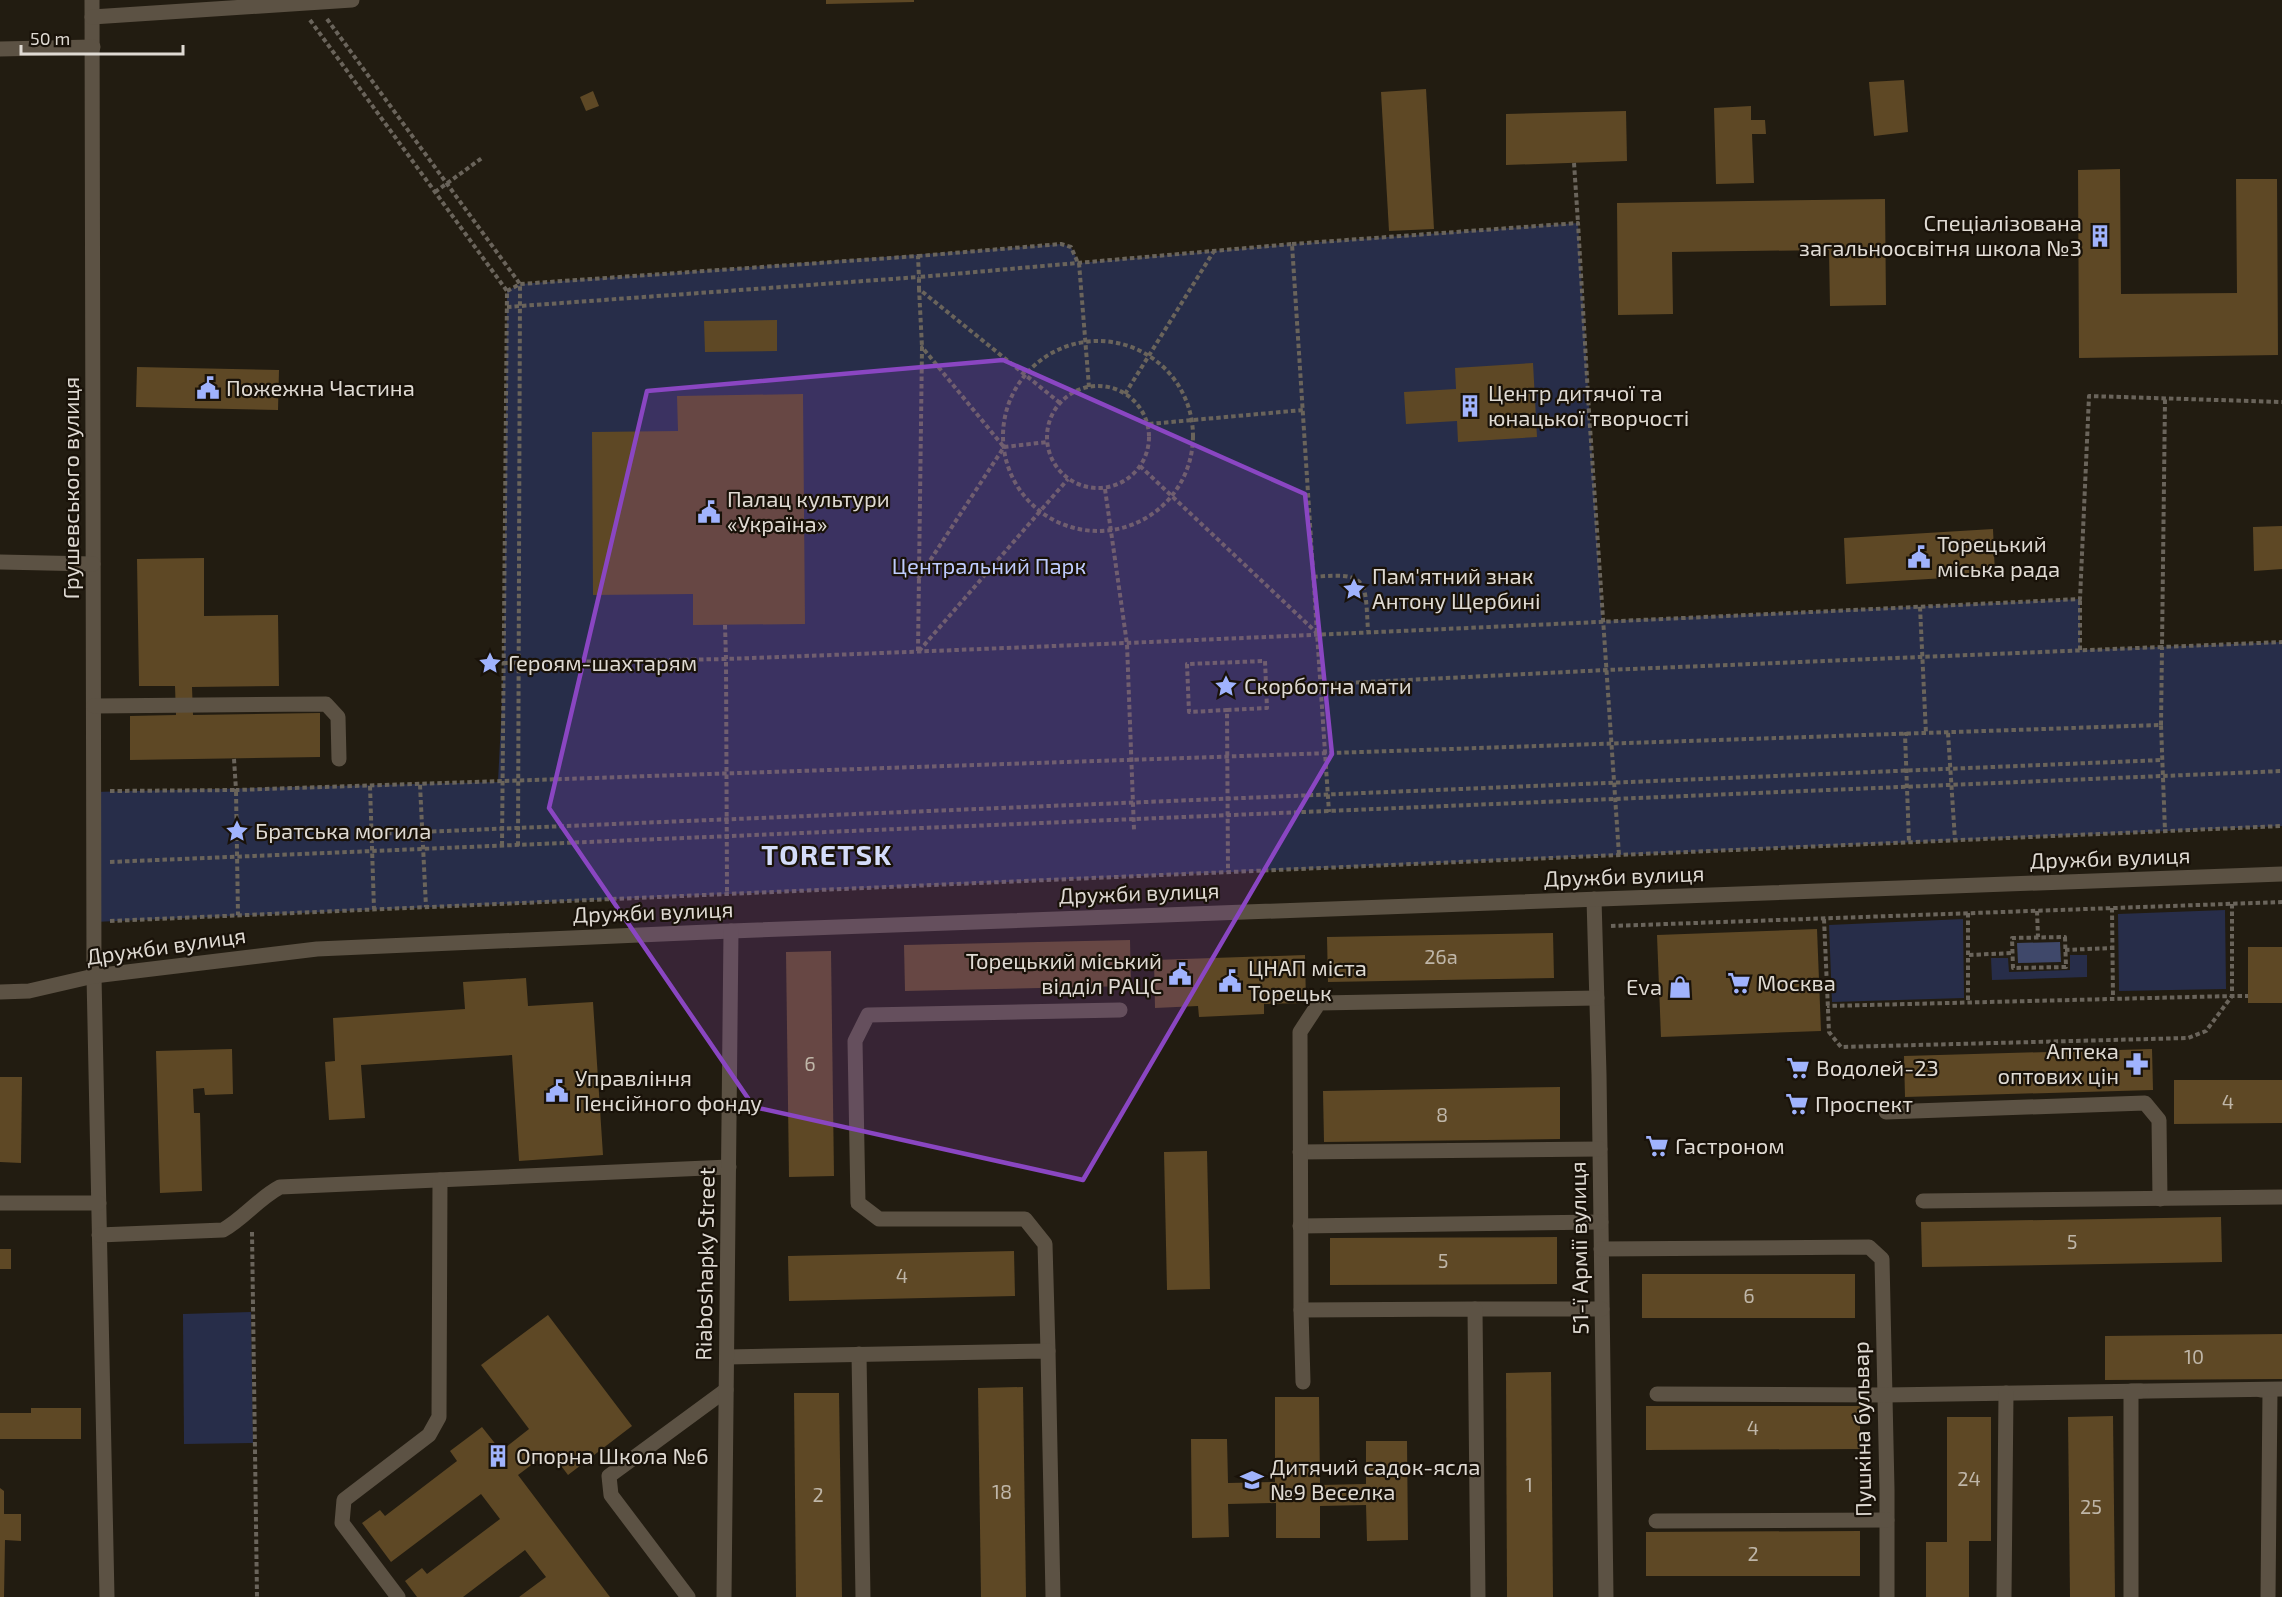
<svg xmlns="http://www.w3.org/2000/svg" width="2282" height="1597" viewBox="0 0 2282 1597" font-family="'Exo 2',sans-serif">
<style>
.green{fill:#272d49}
.water{fill:#3f486a}
.building{fill:#5e4825}
.lines{fill:none;stroke-linecap:round;stroke-linejoin:round}
.path{stroke:#6a645b;stroke-width:4;stroke-dasharray:4.5 3;stroke-linecap:butt}
.minor{stroke:#5c5244;stroke-width:15}
.marked{fill:#8a46c2;fill-opacity:0.2;stroke:#8a46c2;stroke-width:4.5;stroke-linejoin:round}
.labels{text-anchor:middle;stroke-width:4.5;stroke-linejoin:round;paint-order:stroke}
.number-label{font-size:20px;fill:#bfb6a8}
.poi-label{font-size:22px;fill:#dfdad3;stroke:#191209;text-anchor:start}
.street-label{font-size:22px;fill:#dfdad3;stroke:#191209}
.park-label{font-size:22px;fill:#bfccfe;stroke:#191209}
.district-label{font-size:28px;font-weight:bold;letter-spacing:1.5px;fill:#d4dcf9;stroke:#191209}
</style>
<rect width="100%" height="100%" fill="#221c11"/>
<!-- green -->
<g class="green">
<path d="M 1578,223 L 1602,621 L 2080,599 L 2080,650 L 2282,642 L 2282,826 L 94,922 L 94,792 L 498,782 L 504,663 L 507,291 L 520,284 L 1061,244 L 1071,247 L 1079,263 L 1292,244 Z"/>
<path d="M 2225,910 L 2226,989 L 2119,991 L 2118,914 Z"/>
<path d="M 1963,919 L 1964,998 L 1832,1002 L 1829,925 Z"/>
<path d="M 2070,955 L 2087,955 L 2087,977 L 1992,980 L 1991,958 L 2008,958 L 2009,972 L 2070,970 Z"/>
<path d="M 251,1312 L 253,1443 L 184,1444 L 183,1314 Z"/>
</g>
<!-- water -->
<path class="water" d="M 2060,942 L 2061,962 L 2018,963 L 2017,943 Z"/>
<!-- building -->
<g class="building">
<path d="M 826,0 L 914,0 L 914,2 L 826,4 Z"/>
<path d="M 1904,80 L 1908,132 L 1874,136 L 1869,82 Z"/>
<path d="M 1426,89 L 1434,229 L 1389,231 L 1381,92 Z"/>
<path d="M 593,91 L 599,106 L 586,111 L 580,97 Z"/>
<path d="M 1751,106 L 1751,120 L 1765,120 L 1766,134 L 1752,134 L 1754,183 L 1716,184 L 1714,108 Z"/>
<path d="M 1626,111 L 1627,161 L 1506,165 L 1506,114 Z"/>
<path d="M 2120,169 L 2121,294 L 2237,293 L 2236,179 L 2277,179 L 2278,355 L 2079,358 L 2078,170 Z"/>
<path d="M 1885,199 L 1886,305 L 1830,306 L 1829,250 L 1672,252 L 1673,314 L 1618,315 L 1617,203 Z"/>
<path d="M 777,320 L 777,351 L 705,352 L 704,321 Z"/>
<path d="M 1533,363 L 1537,437 L 1458,442 L 1457,421 L 1406,424 L 1404,392 L 1456,389 L 1455,368 Z"/>
<path d="M 137,367 L 279,370 L 278,410 L 136,407 Z"/>
<path d="M 803,394 L 805,624 L 693,625 L 693,594 L 593,595 L 592,432 L 678,431 L 677,396 Z"/>
<path d="M 2282,526 L 2282,569 L 2254,571 L 2253,527 Z"/>
<path d="M 1993,529 L 1995,575 L 1846,584 L 1844,538 Z"/>
<path d="M 204,558 L 204,616 L 278,615 L 279,686 L 192,687 L 193,715 L 320,713 L 320,757 L 130,760 L 130,716 L 176,715 L 175,686 L 139,686 L 137,559 Z"/>
<path d="M 1817,929 L 1821,1031 L 1661,1037 L 1657,935 Z"/>
<path d="M 1553,933 L 1554,978 L 1328,982 L 1327,937 Z"/>
<path d="M 1130,940 L 1131,986 L 905,991 L 904,945 Z"/>
<rect x="2248" y="947" width="34" height="56"/>
<path d="M 831,951 L 834,1176 L 789,1177 L 786,952 Z"/>
<path d="M 1305,955 L 1306,1003 L 1264,1004 L 1264,1014 L 1199,1017 L 1198,1006 L 1155,1008 L 1154,960 Z"/>
<path d="M 526,978 L 528,1006 L 593,1002 L 603,1155 L 519,1161 L 512,1055 L 361,1065 L 365,1118 L 329,1120 L 325,1062 L 335,1061 L 333,1018 L 465,1009 L 463,982 Z"/>
<path d="M 232,1049 L 233,1094 L 205,1095 L 204,1088 L 193,1089 L 194,1113 L 200,1113 L 202,1191 L 160,1193 L 156,1051 Z"/>
<path d="M 2152,1049 L 2153,1090 L 1905,1097 L 1904,1056 Z"/>
<path d="M 0,1077 L 22,1077 L 21,1163 L 0,1162 Z"/>
<path d="M 2174,1080 L 2282,1080 L 2282,1123 L 2174,1124 Z"/>
<path d="M 1560,1087 L 1560,1139 L 1324,1142 L 1323,1091 Z"/>
<path d="M 1207,1151 L 1210,1289 L 1167,1290 L 1164,1152 Z"/>
<path d="M 2221,1217 L 2222,1262 L 1922,1267 L 1921,1222 Z"/>
<path d="M 1557,1237 L 1557,1284 L 1330,1285 L 1330,1238 Z"/>
<rect x="0" y="1249" width="11" height="20"/>
<path d="M 1014,1251 L 1015,1296 L 789,1301 L 788,1256 Z"/>
<rect x="1642" y="1274" width="213" height="44"/>
<path d="M 548,1315 L 632,1426 L 568,1475 L 550,1451 L 518,1475 L 610,1597 L 519,1597 L 546,1577 L 525,1550 L 463,1597 L 417,1597 L 405,1581 L 422,1568 L 427,1574 L 500,1519 L 481,1494 L 391,1562 L 362,1523 L 380,1510 L 385,1516 L 457,1461 L 450,1451 L 482,1427 L 501,1451 L 529,1429 L 481,1365 Z"/>
<path d="M 2282,1334 L 2282,1379 L 2105,1380 L 2105,1336 Z"/>
<path d="M 1551,1372 L 1553,1597 L 1507,1597 L 1506,1373 Z"/>
<path d="M 1023,1387 L 1026,1597 L 981,1597 L 978,1388 Z"/>
<path d="M 794,1393 L 839,1393 L 842,1597 L 796,1597 Z"/>
<path d="M 1275,1397 L 1319,1397 L 1320,1485 L 1366,1484 L 1366,1441 L 1407,1441 L 1408,1540 L 1367,1541 L 1366,1505 L 1320,1506 L 1320,1538 L 1276,1538 L 1276,1503 L 1228,1504 L 1229,1537 L 1192,1538 L 1191,1439 L 1227,1439 L 1228,1483 L 1275,1482 Z"/>
<path d="M 1646,1406 L 1860,1406 L 1860,1449 L 1646,1450 Z"/>
<path d="M 31,1408 L 81,1408 L 81,1439 L 0,1439 L 0,1413 L 31,1413 Z"/>
<path d="M 2113,1416 L 2115,1597 L 2070,1597 L 2068,1417 Z"/>
<path d="M 1947,1417 L 1991,1417 L 1991,1541 L 1969,1541 L 1969,1597 L 1926,1597 L 1926,1542 L 1947,1542 Z"/>
<path d="M 0,1488 L 4,1491 L 4,1514 L 21,1514 L 21,1541 L 5,1540 L 4,1597 L 0,1597 Z"/>
<path d="M 1860,1531 L 1860,1576 L 1646,1576 L 1646,1532 Z"/>
</g>
<g class="lines">
<!-- path -->
<g class="path">
<path d="M 327,19 L 520,284 L 518,846"/>
<path d="M 310,20 L 507,291 L 502,846"/>
<path d="M 1574,163 L 1578,223"/>
<path d="M 435,192 L 482,158"/>
<path d="M 1292,244 L 1578,223 L 1589,412 L 1619,855"/>
<path d="M 918,256 L 1061,244 L 1071,247 L 1078,263"/>
<path d="M 1079,263 L 1089,387"/>
<path d="M 919,288 L 922,347"/>
<path d="M 507,291 L 520,284 L 918,256 L 919,278"/>
<path d="M 507,307 L 919,277"/>
<circle cx="1098" cy="436" r="95"/>
<circle cx="1098" cy="437" r="51"/>
<path d="M 1125,394 L 1214,251"/>
<path d="M 1060,403 L 919,289 L 919,277 L 1292,244 L 1317,633"/>
<path d="M 1149,424 L 1303,410"/>
<path d="M 1140,466 L 1317,633 L 1329,812"/>
<path d="M 1105,489 L 1127,644 L 1134,830"/>
<path d="M 1313,577 C 1369,572 1365,580 1368,631"/>
<path d="M 918,579 L 1004,447 L 1047,442"/>
<path d="M 1920,607 L 1926,734"/>
<path d="M 725,625 L 726,659 C 1178,642 1629,621 2080,599 L 2089,396 L 2282,402"/>
<path d="M 2080,650 L 2080,599"/>
<path d="M 918,651 L 922,347 L 1003,446"/>
<path d="M 919,651 L 1068,479"/>
<path d="M 504,663 L 726,659 L 727,893"/>
<path d="M 1266,687 L 1607,670 L 2162,647 L 2165,399"/>
<path d="M 1227,710 L 1267,708 L 1265,661 L 1187,664 L 1189,712 L 1227,710 L 1228,872"/>
<path d="M 2161,725 L 2162,647 L 2282,642"/>
<path d="M 1948,733 L 1955,840"/>
<path d="M 1908,734 L 1905,734 L 1909,842"/>
<path d="M 234,759 L 236,790 L 2161,725 L 2165,831"/>
<path d="M 420,785 L 426,907"/>
<path d="M 370,786 L 374,909"/>
<path d="M 110,791 L 236,790 L 238,915"/>
<path d="M 372,834 L 2162,760"/>
<path d="M 110,862 L 2282,771"/>
<path d="M 2232,904 L 2232,996 L 2248,996"/>
<path d="M 2112,908 L 2113,998"/>
<path d="M 2037,911 L 2038,937"/>
<path d="M 1968,913 L 1968,1003"/>
<path d="M 1824,919 L 1829,1032 L 1841,1047 L 2188,1038 L 2206,1031 L 2232,996 L 1827,1006"/>
<path d="M 110,921 L 2282,826"/>
<path d="M 1611,926 L 2282,902"/>
<path d="M 2065,937 L 2066,967 L 2013,968 L 2012,938 Z"/>
<path d="M 2065,950 L 2112,948"/>
<path d="M 1969,955 L 2013,953"/>
<path d="M 252,1232 L 257,1597"/>
</g>
<!-- minor -->
<g class="minor">
<path d="M 92,0 L 94,976 L 107,1597"/>
<path d="M 92,17 L 352,0"/>
<path d="M 0,49 L 93,47"/>
<path d="M 0,562 L 93,564"/>
<path d="M 94,706 L 326,704 L 338,717 L 339,759"/>
<path d="M 1594,899 L 1599,1074 L 1606,1597"/>
<path d="M 0,992 L 29,991 L 94,976 L 317,949 L 731,931 L 2282,874"/>
<path d="M 1886,1112 L 2145,1103 L 2159,1120 L 2160,1199"/>
<path d="M 1300,1152 L 1600,1149"/>
<path d="M 1923,1201 L 2282,1197"/>
<path d="M 0,1203 L 99,1203"/>
<path d="M 1300,1226 L 1601,1222"/>
<path d="M 99,1235 L 223,1230 C 244,1218 259,1198 280,1187 L 729,1167"/>
<path d="M 1601,1249 L 1869,1247 L 1882,1259 L 1887,1489 L 1887,1597"/>
<path d="M 1475,1309 L 1602,1309"/>
<path d="M 1301,1310 L 1300,1032 L 1319,1003 L 1597,998"/>
<path d="M 1048,1351 L 1045,1244 L 1025,1219 L 879,1219 L 858,1203 L 855,1041 L 868,1015 L 1120,1010"/>
<path d="M 859,1354 L 863,1597"/>
<path d="M 727,1357 L 1048,1351 L 1053,1597"/>
<path d="M 1303,1382 L 1301,1310 L 1475,1309 L 1478,1597"/>
<path d="M 2261,1390 L 2270,1390 L 2268,1597"/>
<path d="M 1657,1394 L 1885,1395 L 2282,1389"/>
<path d="M 1656,1521 L 1887,1520"/>
<path d="M 398,1597 L 342,1523 L 344,1500 L 429,1435 L 439,1417 L 440,1180"/>
<path d="M 688,1597 L 611,1495 L 609,1476 L 726,1390"/>
<path d="M 724,1597 L 731,931"/>
<path d="M 2004,1597 L 2006,1393"/>
<path d="M 2131,1597 L 2131,1391 L 2141,1391"/>
</g>
</g>
<!-- marked area -->
<path class="marked" d="M 1003,360 L 1305,494 L 1332,754 L 1083,1180 L 754,1107 L 549,808 L 647,391 Z"/>
<!-- icons -->
<defs>
<g id="building-bare" transform="scale(1.8)"><path d="M-4-6H4V6H1V3H-1V6H-4ZM-2.5-4.3h1.7v1.8h-1.7ZM.8-4.3h1.7v1.8H.8ZM-2.5-1h1.7V.8h-1.7ZM.8-1h1.7V.8H.8Z" fill="#a0b3fd" stroke="#191209" stroke-width="2.5" paint-order="stroke"/></g>
<g id="civic-bare" transform="scale(1.8)"><path d="M-.6-6.5H3V-4.5H.6V-3L4-1V1h2V6H-6V1h2V-1L-.6-3ZM-1.2 2.5V6h2.4V2.5Z" fill="#a0b3fd" stroke="#191209" stroke-width="2.5" paint-order="stroke"/></g>
<g id="sight-bare" transform="scale(1.8)"><path d="M0-6L1.8-2.2L6-1.7L2.9 1.2L3.7 5.4L0 3.3L-3.7 5.4L-2.9 1.2L-6-1.7L-1.8-2.2Z" fill="#a0b3fd" stroke="#191209" stroke-width="2.5" paint-order="stroke"/></g>
<g id="supermarket-bare" transform="scale(1.8)"><path d="M-6-5.5h2.5l.6 2H6L4.5 2H-2.5L-4.4-4H-6ZM-1.5 3.2a1.3 1.3 0 1 0 .1 0ZM3 3.2a1.3 1.3 0 1 0 .1 0Z" fill="#a0b3fd" stroke="#191209" stroke-width="2.5" paint-order="stroke"/></g>
<g id="shop-bare" transform="scale(1.8)"><path d="M-5-2.5h2.3a2.7 3.5 0 0 1 5.4 0H5L5.5 6h-11ZM-1.5-2.5h3a1.5 2.3 0 0 0-3 0Z" fill="#a0b3fd" stroke="#191209" stroke-width="2.5" paint-order="stroke"/></g>
<g id="pharmacy-bare" transform="scale(1.8)"><path d="M-2-6h4v4h4v4h-4v4h-4v-4h-4v-4h4Z" fill="#a0b3fd" stroke="#191209" stroke-width="2.5" paint-order="stroke"/></g>
<g id="school-bare" transform="scale(1.8)"><path d="M0-5L7-2L0 1L-7-2ZM-4 1L0 2.5L4 1V4Q0 6-4 4Z" fill="#a0b3fd" stroke="#191209" stroke-width="2.5" paint-order="stroke"/></g>
</defs>
<g fill-rule="evenodd">
<use href="#building-bare" x="2100" y="236"/>
<use href="#civic-bare" x="208" y="388"/>
<use href="#building-bare" x="1470" y="406"/>
<use href="#civic-bare" x="709" y="512"/>
<use href="#civic-bare" x="1919" y="557"/>
<use href="#sight-bare" x="1354" y="589"/>
<use href="#sight-bare" x="490" y="663"/>
<use href="#sight-bare" x="1226" y="686"/>
<use href="#sight-bare" x="237" y="831"/>
<use href="#civic-bare" x="1180" y="974"/>
<use href="#civic-bare" x="1230" y="981"/>
<use href="#supermarket-bare" x="1739" y="983"/>
<use href="#shop-bare" x="1680" y="987"/>
<use href="#pharmacy-bare" x="2137" y="1064"/>
<use href="#supermarket-bare" x="1798" y="1068"/>
<use href="#civic-bare" x="557" y="1091"/>
<use href="#supermarket-bare" x="1797" y="1104"/>
<use href="#supermarket-bare" x="1657" y="1146"/>
<use href="#building-bare" x="498" y="1456"/>
<use href="#school-bare" x="1252" y="1480"/>
</g>
<g class="labels">
<!-- number labels -->
<g class="number-label">
<text x="1441" y="964">26а</text>
<text x="810" y="1071">6</text>
<text x="2228" y="1109">4</text>
<text x="1442" y="1122">8</text>
<text x="2072" y="1249">5</text>
<text x="1443" y="1268">5</text>
<text x="902" y="1283">4</text>
<text x="1749" y="1303">6</text>
<text x="2194" y="1364">10</text>
<text x="1753" y="1435">4</text>
<text x="1969" y="1486">24</text>
<text x="1529" y="1492">1</text>
<text x="1002" y="1499">18</text>
<text x="818" y="1502">2</text>
<text x="2091" y="1514">25</text>
<text x="1753" y="1561">2</text>
</g>
<!-- poi labels -->
<g class="poi-label">
<text x="2082" y="231" text-anchor="end">Спеціалізована<tspan x="2082" dy="25">загальноосвітня школа №3</tspan></text>
<text x="226" y="396">Пожежна Частина</text>
<text x="1488" y="401">Центр дитячої та<tspan x="1488" dy="25">юнацької творчості</tspan></text>
<text x="727" y="507">Палац культури<tspan x="727" dy="25">«Україна»</tspan></text>
<text x="1937" y="552">Торецький<tspan x="1937" dy="25">міська рада</tspan></text>
<text x="1372" y="584">Пам'ятний знак<tspan x="1372" dy="25">Антону Щербині</tspan></text>
<text x="508" y="671">Героям-шахтарям</text>
<text x="1244" y="694">Скорботна мати</text>
<text x="255" y="839">Братська мoгила</text>
<text x="1162" y="969" text-anchor="end">Торецький міський<tspan x="1162" dy="25">відділ РАЦС</tspan></text>
<text x="1248" y="976">ЦНАП міста<tspan x="1248" dy="25">Торецьк</tspan></text>
<text x="1757" y="991">Москва</text>
<text x="1662" y="995" text-anchor="end">Eva</text>
<text x="2119" y="1059" text-anchor="end">Аптека<tspan x="2119" dy="25">оптових цін</tspan></text>
<text x="1816" y="1076">Водолей-23</text>
<text x="575" y="1086">Управління<tspan x="575" dy="25">Пенсійного фонду</tspan></text>
<text x="1815" y="1112">Проспект</text>
<text x="1675" y="1154">Гастроном</text>
<text x="516" y="1464">Опорна Школа №6</text>
<text x="1270" y="1475">Дитячий садок-ясла<tspan x="1270" dy="25">№9 Веселка</tspan></text>
</g>
<!-- street labels -->
<g class="street-label">
<text transform="translate(71 488) rotate(-90)" y="8">Грушевського вулиця</text>
<text transform="translate(2110 858) rotate(-2)" y="8">Дружби вулиця</text>
<text transform="translate(1624 876) rotate(-2)" y="8">Дружби вулиця</text>
<text transform="translate(1139 893) rotate(-2)" y="8">Дружби вулиця</text>
<text transform="translate(653 912) rotate(-2)" y="8">Дружби вулиця</text>
<text transform="translate(166 946) rotate(-8)" y="8">Дружби вулиця</text>
<text transform="translate(1579 1248) rotate(-91)" y="8">51-ї Армії вулиця</text>
<text transform="translate(705 1264) rotate(-89)" y="8">Riaboshapky Street</text>
<text transform="translate(1862 1429) rotate(-91)" y="8">Пушкіна бульвар</text>
</g>
<!-- park labels -->
<g class="park-label">
<text x="989" y="574">Центральний Парк</text>
</g>
<!-- district labels -->
<g class="district-label">
<text x="827" y="865">TORETSK</text>
</g>
</g>
<!-- scale -->
<path d="M21 45v9h162v-9" fill="none" stroke="#dfdad3" stroke-width="3"/>
<text x="30" y="45" font-size="18" fill="#dfdad3" stroke="#191209" stroke-width="4.5" paint-order="stroke">50 m</text>
</svg>
